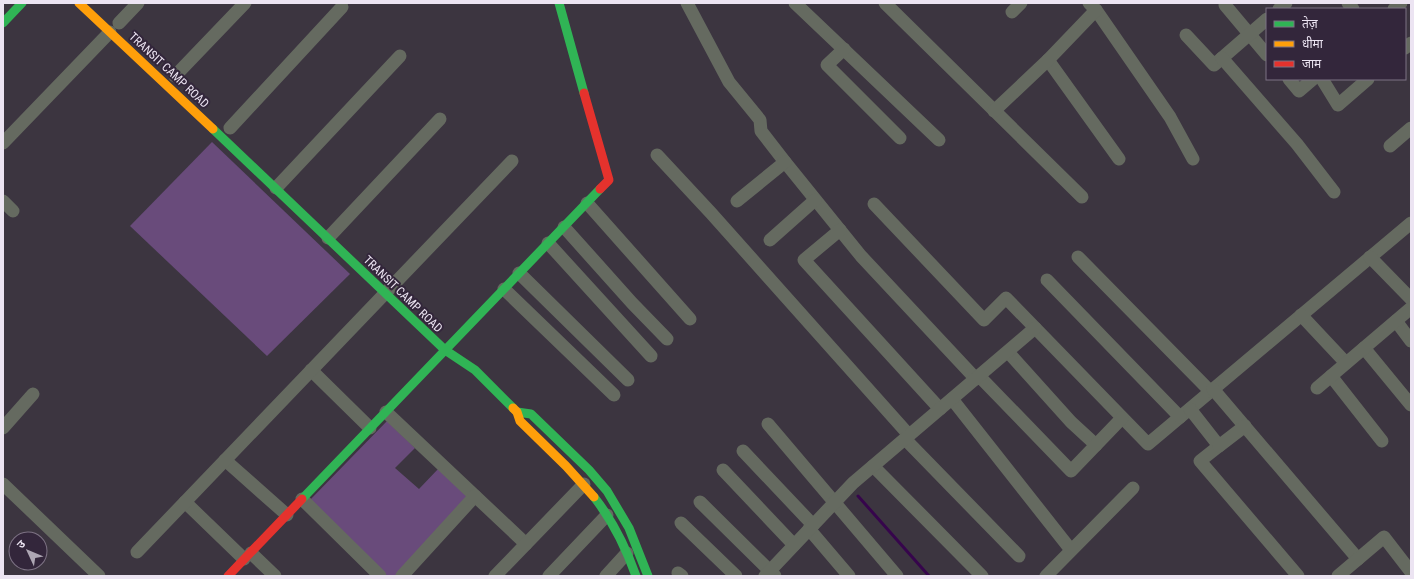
<svg xmlns="http://www.w3.org/2000/svg" width="1414" height="579" viewBox="0 0 1414 579" font-family="'Roboto Condensed','Noto Sans Devanagari',sans-serif">
<style>
.green{fill:#694b7b}
.lines{fill:none;stroke-linecap:round;stroke-linejoin:round}
.stream{stroke:#36054c;stroke-width:3}
.street{stroke:#656a60;stroke-width:13}
.fast{stroke:#30b455;stroke-width:9}
.slow{stroke:#ff9f0a;stroke-width:9}
.jam{stroke:#e5322d;stroke-width:9}
.labels{text-anchor:middle;stroke-width:4;stroke-linejoin:round;paint-order:stroke}
.street-label{font-size:12px;fill:#ece4f2;stroke:#33263b}
</style>
<rect width="100%" height="100%" fill="#3c3540"/>
<!-- green -->
<g class="green">
<path d="M 212,142 L 350,274 L 267,356 L 130,226 Z"/>
<path d="M 387,421 L 415,448 L 395,468 L 419,489 L 439,468 L 470,498 L 396,576 L 387,576 L 309,501 Z"/>
</g>
<g class="lines">
<!-- stream -->
<path class="stream" d="M 858,496 L 929,576"/>
<!-- street -->
<g class="street">
<path d="M 687,3 L 729,82 L 760,120 L 761,131 L 785,162 L 861,256 L 976,379"/>
<path d="M 795,3 L 939,140"/>
<path d="M 885,3 L 1082,197"/>
<path d="M 1089,3 L 1096,10 L 1170,117 L 1193,159"/>
<path d="M 1348,3 L 1353,9"/>
<path d="M 1225,5 L 1267,55"/>
<path d="M 1279,9 L 1286,3"/>
<path d="M 1394,9 L 1401,3"/>
<path d="M 1012,12 L 1021,3"/>
<path d="M 119,23 L 138,3"/>
<path d="M 1186,35 L 1214,65 L 1267,19"/>
<path d="M 1405,48 L 1411,43"/>
<path d="M 844,49 L 827,65 L 900,138"/>
<path d="M 1222,58 L 1297,144 L 1334,192"/>
<path d="M 1048,60 L 1119,159"/>
<path d="M 175,76 L 245,3"/>
<path d="M 1289,79 L 1299,91 L 1313,79"/>
<path d="M 1322,79 L 1338,105 L 1368,79"/>
<path d="M 994,111 L 1048,60 L 1096,10"/>
<path d="M 230,128 L 342,7"/>
<path d="M 3,143 L 110,32"/>
<path d="M 1390,146 L 1411,128"/>
<path d="M 657,155 L 711,213 L 909,435"/>
<path d="M 276,188 L 400,56"/>
<path d="M 3,201 L 13,211"/>
<path d="M 737,201 L 785,162"/>
<path d="M 587,203 L 690,319"/>
<path d="M 874,204 L 984,320 L 1006,298 L 1148,444 L 1411,223"/>
<path d="M 564,227 L 632,303 L 667,339"/>
<path d="M 840,230 L 804,260 L 940,409"/>
<path d="M 328,238 L 440,119"/>
<path d="M 770,240 L 815,200"/>
<path d="M 548,243 L 651,356"/>
<path d="M 1078,257 L 1210,391"/>
<path d="M 1370,257 L 1411,299"/>
<path d="M 519,273 L 628,380"/>
<path d="M 1047,280 L 1180,417"/>
<path d="M 504,289 L 614,395"/>
<path d="M 1301,315 L 1346,363"/>
<path d="M 1396,321 L 1411,341"/>
<path d="M 1364,348 L 1411,405"/>
<path d="M 1008,352 L 1071,422 L 1096,445"/>
<path d="M 311,370 L 370,428"/>
<path d="M 979,376 L 1071,471 L 1122,418"/>
<path d="M 1331,376 L 1382,441"/>
<path d="M 1317,388 L 1411,308"/>
<path d="M 1213,389 L 1358,559"/>
<path d="M 952,399 L 1071,550"/>
<path d="M 1190,409 L 1219,446 L 1200,461 L 1298,576"/>
<path d="M 386,412 L 526,544"/>
<path d="M 768,424 L 897,576"/>
<path d="M 3,428 L 33,394"/>
<path d="M 905,439 L 1019,556"/>
<path d="M 1219,446 L 1245,426"/>
<path d="M 743,451 L 813,525"/>
<path d="M 225,460 L 287,515"/>
<path d="M 873,466 L 982,576"/>
<path d="M 723,470 L 794,545"/>
<path d="M 3,484 L 99,576"/>
<path d="M 302,499 L 380,576"/>
<path d="M 185,502 L 244,559"/>
<path d="M 700,502 L 775,576"/>
<path d="M 681,523 L 736,576"/>
<path d="M 809,529 L 849,576"/>
<path d="M 137,552 L 512,161"/>
<path d="M 251,553 L 275,576"/>
<path d="M 678,573 L 682,576"/>
<path d="M 402,576 L 475,496"/>
<path d="M 495,576 L 584,484"/>
<path d="M 549,576 L 607,515"/>
<path d="M 606,576 L 627,553"/>
<path d="M 765,576 L 853,483 L 1035,328"/>
<path d="M 1046,576 L 1133,488"/>
<path d="M 1338,576 L 1384,537 L 1411,572"/>
</g>
<!-- fast -->
<g class="fast">
<path d="M 559,3 L 584,93"/>
<path d="M 3,23 L 22,3"/>
<path d="M 213,129 L 445,350 L 475,370 L 513,408"/>
<path d="M 517,412 L 531,414 L 589,470 L 607,491 L 629,528 L 648,576"/>
<path d="M 594,497 C 613,521 626,548 636,576"/>
<path d="M 302,499 L 600,189"/>
</g>
<!-- slow -->
<g class="slow">
<path d="M 79,3 L 213,129"/>
<path d="M 513,408 L 517,412 L 520,421 L 566,466 L 594,497"/>
</g>
<!-- jam -->
<g class="jam">
<path d="M 584,93 L 609,180 L 600,189"/>
<path d="M 228,576 L 302,499"/>
</g>
</g>
<g class="labels">
<!-- street labels -->
<g class="street-label">
<text transform="translate(169 70) rotate(43)" y="4">TRANSIT CAMP ROAD</text>
<text transform="translate(403 294) rotate(44)" y="4">TRANSIT CAMP ROAD</text>
</g>
</g>
<!-- border -->
<rect width="1414" height="579" fill="none" stroke="#ece4f2" stroke-width="8"/>
<!-- legend -->
<rect x="1266" y="8" width="140" height="72" fill="#33263b" stroke="#7d7284"/>
<rect x="1274" y="21" width="20" height="6" fill="#30b455" stroke="#7d7284"/>
<text x="1302" y="28" font-size="12" fill="#ece4f2">तेज़</text>
<rect x="1274" y="41" width="20" height="6" fill="#ff9f0a" stroke="#7d7284"/>
<text x="1302" y="48" font-size="12" fill="#ece4f2">धीमा</text>
<rect x="1274" y="61" width="20" height="6" fill="#e5322d" stroke="#7d7284"/>
<text x="1302" y="68" font-size="12" fill="#ece4f2">जाम</text>
<!-- north arrow -->
<g transform="translate(28 551) rotate(314)"><circle r="19" fill="#33263b" stroke="#7d7284"/>
<path d="M0-3L7 15L0 10L-7 15Z" fill="#aea7b4"/>
<text y="-6" font-size="11" font-weight="bold" text-anchor="middle" fill="#ece4f2">उ</text>
</g>
</svg>
